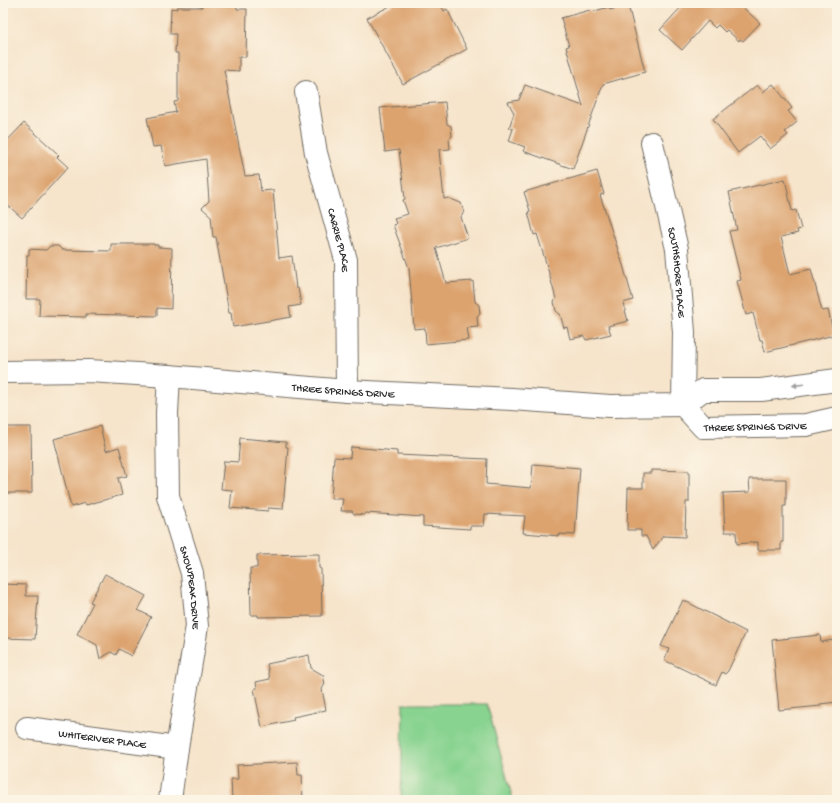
<svg xmlns="http://www.w3.org/2000/svg" width="840" height="803" viewBox="0 0 840 803" font-family="'Gochi Hand',sans-serif">
<style>
.green{fill:#88d390;stroke:#5a7f5e}
.building{fill:#dca36e}
.lines{fill:none;stroke-linecap:round;stroke-linejoin:round}
.street-casing{stroke:#726c63;stroke-width:24}
.street{stroke:#fff;stroke-width:22}
.oneway{fill:#a0a0a0}
.labels{text-anchor:middle;stroke-width:4;stroke-linejoin:round;paint-order:stroke}
.street-label{font-size:11px;fill:#2b2b2b;stroke:#fcf5e5}
</style>
<rect width="100%" height="100%" fill="#fcf5e5"/>
<filter id="ink" filterUnits="userSpaceOnUse"><feTurbulence type="fractalNoise" baseFrequency=".025" numOctaves="2"/><feDisplacementMap in="SourceGraphic" scale="8" xChannelSelector="R" yChannelSelector="G"/><feConvolveMatrix kernelMatrix="1 2 1 2 8 2 1 2 1" color-interpolation-filters="sRGB"/></filter>
<filter id="wash" filterUnits="userSpaceOnUse"><feTurbulence type="fractalNoise" baseFrequency=".012" numOctaves="4" result="noise"/><feDisplacementMap in="SourceGraphic" scale="16" xChannelSelector="R" yChannelSelector="G"/><feGaussianBlur stdDeviation="0.9" result="paint"/><feColorMatrix in="noise" values="0 0 0 0 0 0 0 0 0 0 0 0 0 0 0 0 0 1.4 0 .05"/><feComposite in="paint" operator="in"/></filter>
<g filter="url(#wash)">
<rect width="100%" height="100%" fill="#f6e4cb"/>
<!-- green -->
<path class="green" d="M 403,704 L 487,704 L 513,800 L 401,800 Z"/>
<g id="blocks">
<!-- building -->
<g class="building">
<path d="M 202,3 L 237,3 L 237,9 L 247,9 L 246,57 L 239,57 L 239,71 L 224,70 L 245,176 L 259,175 L 261,191 L 273,190 L 279,258 L 292,256 L 296,288 L 298,288 L 301,305 L 289,307 L 291,317 L 233,327 L 231,313 L 229,313 L 216,237 L 213,237 L 211,216 L 202,208 L 209,201 L 206,159 L 165,166 L 161,146 L 153,147 L 147,118 L 176,112 L 174,102 L 178,101 L 178,53 L 175,53 L 176,34 L 170,34 L 171,8 L 177,9 L 177,7 L 202,7 Z"/>
<path d="M 396,3 L 440,3 L 444,11 L 447,9 L 467,49 L 403,84 L 367,18 Z"/>
<path d="M 685,3 L 738,3 L 760,23 L 743,41 L 740,39 L 739,41 L 727,30 L 725,32 L 718,25 L 715,28 L 708,21 L 682,50 L 660,30 Z"/>
<path d="M 628,5 L 645,72 L 603,84 L 573,169 L 523,151 L 525,147 L 509,141 L 513,129 L 509,128 L 514,113 L 508,102 L 519,100 L 525,85 L 583,106 L 566,47 L 569,46 L 561,18 L 590,10 L 591,12 L 609,7 L 610,10 Z"/>
<path d="M 773,84 L 792,108 L 788,111 L 797,122 L 785,132 L 788,135 L 770,149 L 760,136 L 738,153 L 713,119 L 757,85 L 763,92 Z"/>
<path d="M 445,102 L 447,124 L 451,126 L 452,136 L 449,139 L 450,149 L 439,150 L 444,199 L 448,198 L 461,203 L 464,212 L 461,217 L 468,238 L 436,248 L 446,283 L 473,281 L 475,302 L 479,305 L 480,314 L 477,317 L 478,327 L 467,328 L 469,340 L 426,344 L 425,328 L 414,329 L 409,268 L 393,225 L 396,224 L 394,218 L 408,214 L 403,200 L 405,199 L 399,150 L 385,152 L 380,108 Z"/>
<path d="M 24,123 L 59,155 L 57,157 L 68,167 L 22,218 L 3,201 L 3,145 Z"/>
<path d="M 597,171 L 604,194 L 600,195 L 623,265 L 633,300 L 623,303 L 628,321 L 608,326 L 611,334 L 586,340 L 584,336 L 570,339 L 567,327 L 564,328 L 560,314 L 556,311 L 554,302 L 556,299 L 547,266 L 537,234 L 534,235 L 528,212 L 530,211 L 524,192 Z"/>
<path d="M 785,179 L 792,211 L 796,210 L 801,229 L 797,230 L 798,233 L 781,237 L 790,274 L 811,269 L 822,311 L 828,310 L 834,335 L 765,352 L 762,340 L 760,340 L 753,313 L 746,315 L 737,281 L 741,280 L 729,231 L 737,230 L 729,192 Z"/>
<path d="M 111,244 L 154,244 L 154,245 L 158,245 L 158,247 L 172,248 L 171,309 L 157,308 L 157,316 L 86,314 L 86,317 L 39,316 L 40,299 L 26,299 L 27,255 L 29,255 L 29,249 L 46,250 L 50,246 L 58,246 L 62,250 L 111,251 Z"/>
<path d="M 100,426 L 106,451 L 119,447 L 127,476 L 118,478 L 122,495 L 86,505 L 85,503 L 71,507 L 54,439 Z"/>
<path d="M 3,427 L 31,427 L 32,493 L 3,493 Z"/>
<path d="M 240,438 L 286,442 L 286,447 L 288,447 L 283,509 L 268,508 L 268,511 L 230,508 L 232,490 L 221,489 L 224,461 L 238,462 Z"/>
<path d="M 351,447 L 397,451 L 397,455 L 487,459 L 486,484 L 531,488 L 533,464 L 580,468 L 575,535 L 560,534 L 560,536 L 523,533 L 525,516 L 485,514 L 484,526 L 470,526 L 470,529 L 423,526 L 423,517 L 366,513 L 364,515 L 354,514 L 352,511 L 341,511 L 343,499 L 331,499 L 334,457 L 350,458 Z"/>
<path d="M 651,470 L 689,471 L 689,502 L 686,502 L 685,537 L 663,536 L 653,550 L 646,536 L 641,536 L 641,530 L 627,530 L 628,488 L 643,488 L 643,473 L 651,473 Z"/>
<path d="M 749,479 L 786,479 L 786,506 L 783,506 L 783,542 L 781,542 L 781,550 L 758,550 L 758,542 L 737,544 L 736,532 L 725,532 L 723,493 L 750,492 Z"/>
<path d="M 319,554 L 319,568 L 321,569 L 322,616 L 258,617 L 258,615 L 251,615 L 250,568 L 257,568 L 257,555 Z"/>
<path d="M 105,574 L 146,596 L 138,610 L 151,617 L 131,656 L 119,649 L 116,655 L 111,652 L 100,659 L 97,645 L 77,634 L 93,603 L 90,602 Z"/>
<path d="M 3,584 L 26,585 L 26,596 L 38,596 L 35,639 L 3,638 Z"/>
<path d="M 683,600 L 746,632 L 728,671 L 725,674 L 722,672 L 716,685 L 664,660 L 669,649 L 661,646 Z"/>
<path d="M 820,635 L 821,642 L 833,640 L 837,676 L 837,702 L 820,704 L 821,706 L 779,710 L 772,640 Z"/>
<path d="M 309,655 L 311,668 L 323,675 L 325,684 L 322,689 L 326,710 L 293,717 L 294,720 L 262,727 L 254,689 L 257,688 L 256,682 L 270,679 L 267,664 Z"/>
<path d="M 297,762 L 298,775 L 302,775 L 303,800 L 232,800 L 231,779 L 238,779 L 237,765 Z"/>
</g>
</g>
</g>
<g filter="url(#ink)">
<use href="#blocks" fill-opacity="0" stroke="#726c63" stroke-width="1"/>
<g class="lines">
<!-- street casing -->
<g class="street-casing">
<g id="street">
<path id="s1" d="M 306,92 L 316,153 L 346,260 L 347,391"/>
<path id="s2" d="M 652,143 L 677,249 L 684,332 L 683,405"/>
<path id="s3" d="M 3,372 L 89,371 L 169,376 L 347,391 L 512,399 L 610,406 L 683,405 L 703,390 L 761,390 L 837,380"/>
<path id="s4" d="M 169,376 L 167,413 L 168,496 L 192,573 L 197,626 L 177,748 L 170,800"/>
<path id="s5" d="M 683,405 L 703,427 L 806,425 L 837,418"/>
<path id="s6" d="M 27,728 L 177,748"/>
</g>
</g>
<!-- street -->
<use href="#street" class="street"/>
</g>
<!-- one-way arrows -->
<defs><path id="oneway-solid" d="M-6-.8H1V-3.2L6.5 0L1 3.2V.8H-6Z"/></defs>
<use class="oneway" href="#oneway-solid" transform="translate(798 385) rotate(173)"/>
</g>
<g class="labels">
<!-- street labels -->
<g class="street-label">
<text dy="4" stroke="none"><textPath href="#s1" startOffset="152">CARRIE PLACE</textPath></text>
<text dy="4" stroke="none"><textPath href="#s2" startOffset="132">SOUTHSHORE PLACE</textPath></text>
<text dy="4" stroke="none"><textPath href="#s3" startOffset="341">THREE SPRINGS DRIVE</textPath></text>
<text dy="4" stroke="none"><textPath href="#s5" startOffset="82">THREE SPRINGS DRIVE</textPath></text>
<text dy="4" stroke="none"><textPath href="#s4" startOffset="215">SNOWPEAK DRIVE</textPath></text>
<text dy="4" stroke="none"><textPath href="#s6" startOffset="76">WHITERIVER PLACE</textPath></text>
</g>
</g>
<!-- margin -->
<rect width="840" height="803" fill="none" stroke="#fcf5e5" stroke-width="16"/>
</svg>
